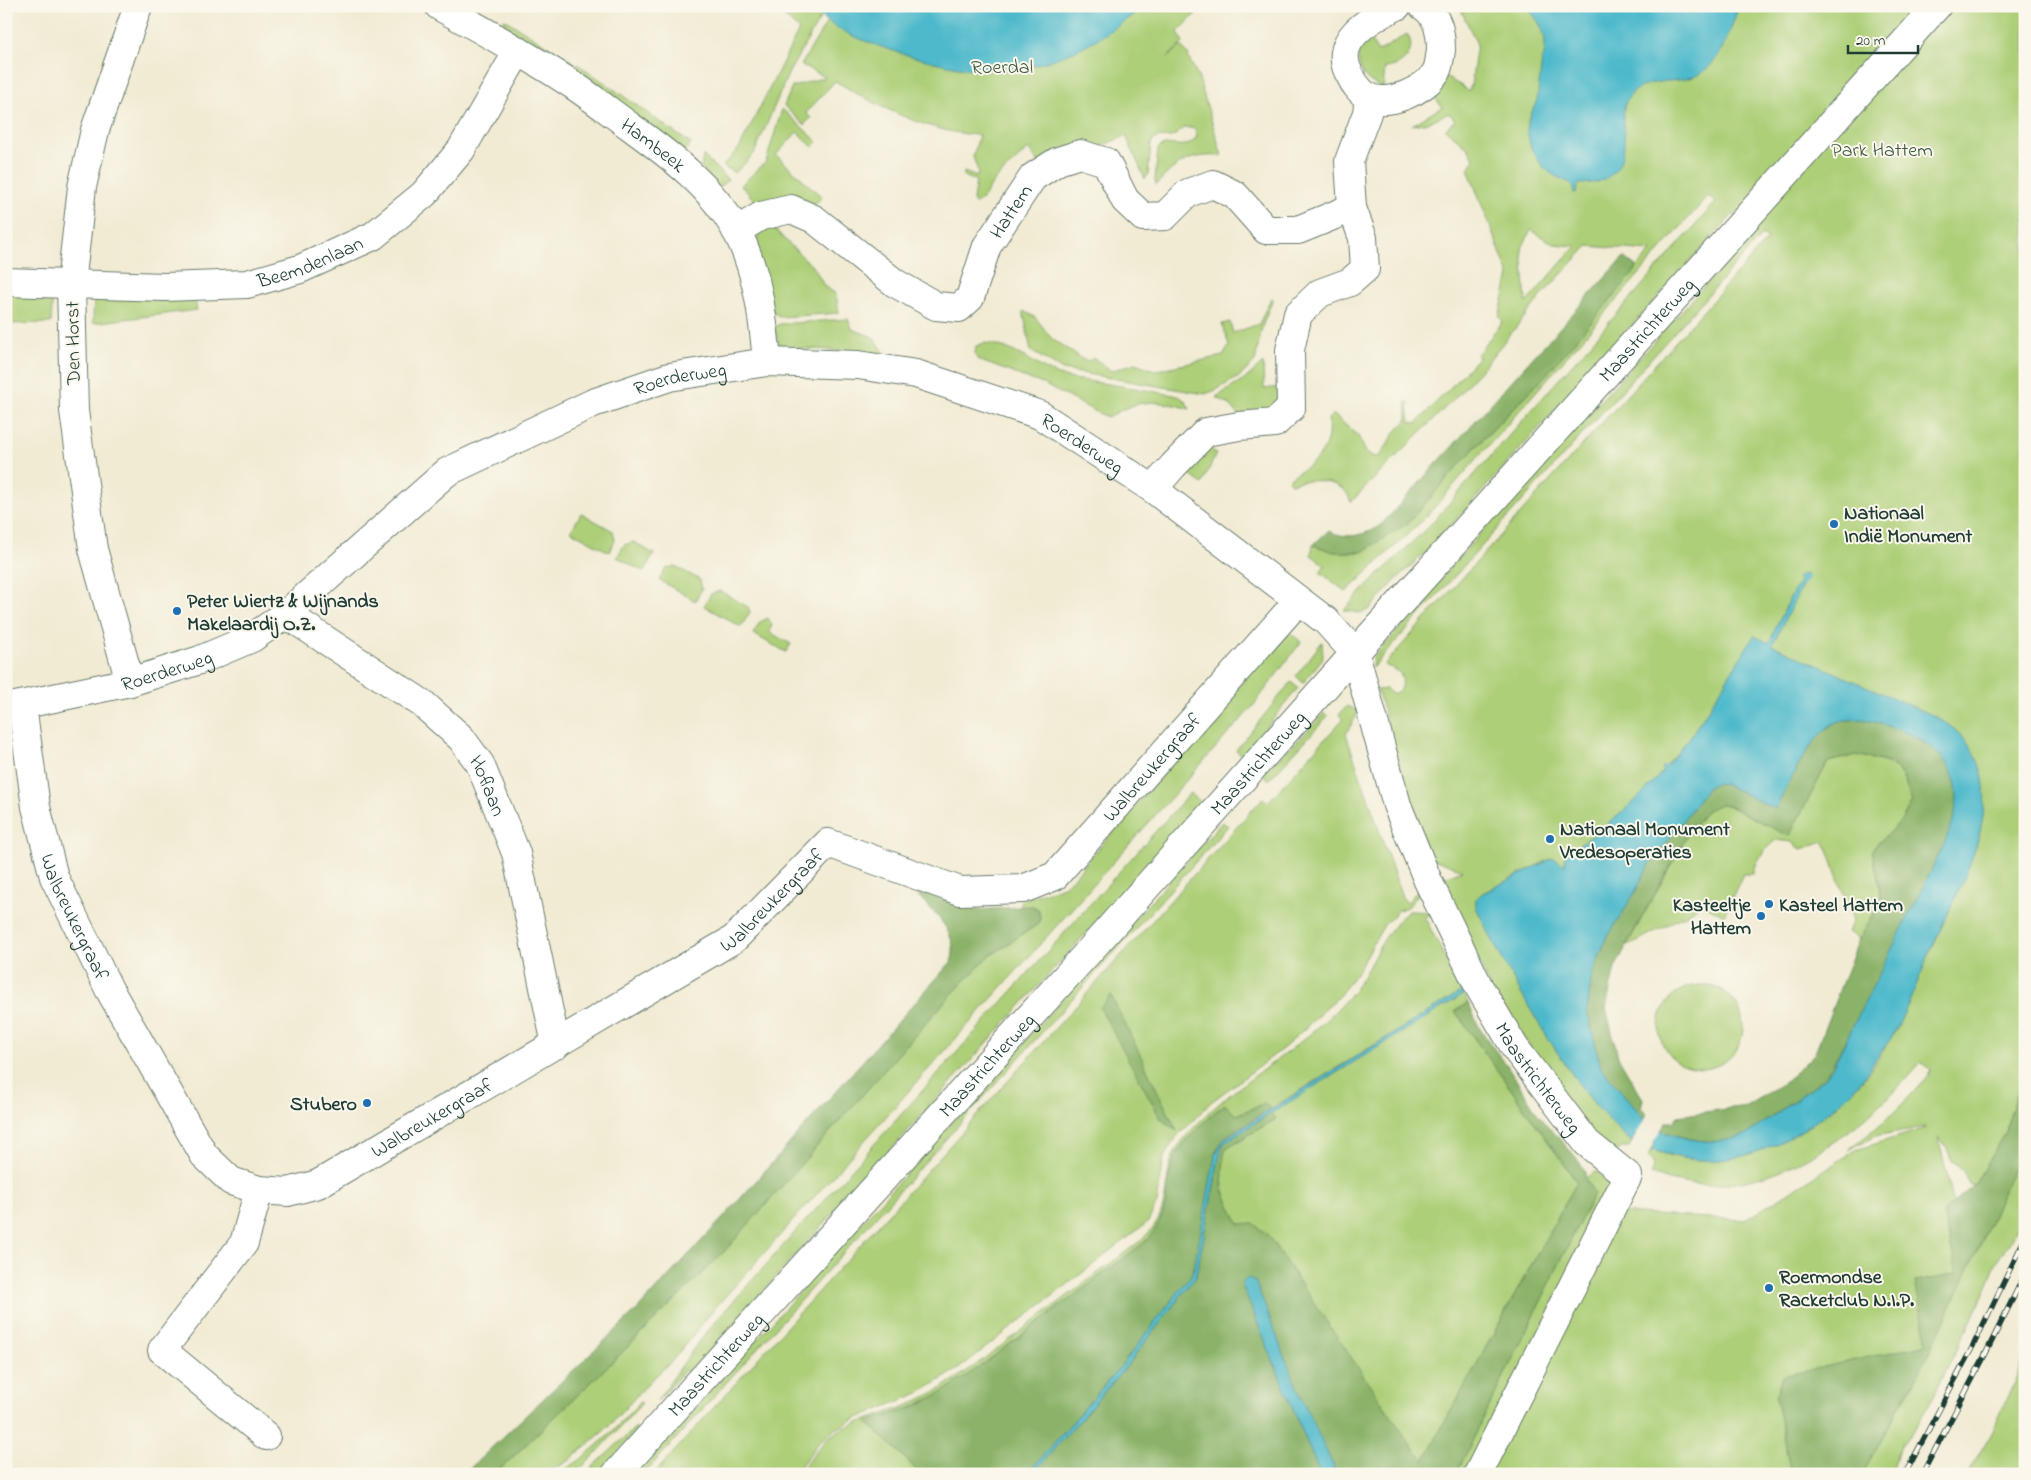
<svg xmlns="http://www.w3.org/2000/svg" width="2031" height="1480" viewBox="0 0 2031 1480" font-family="'Indie Flower',sans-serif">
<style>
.green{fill:#adcf78;stroke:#668656;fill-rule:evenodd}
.forest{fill:#8ab268;stroke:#54784e}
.water{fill:#4eb9cb;stroke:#367b80;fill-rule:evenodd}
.pier{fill:#f1ebd3}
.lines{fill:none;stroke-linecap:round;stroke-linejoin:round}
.street-casing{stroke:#687a6c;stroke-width:30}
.secondary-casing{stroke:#687a6c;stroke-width:30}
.street{stroke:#fff;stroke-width:28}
.secondary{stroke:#fff;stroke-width:28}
.rail-casing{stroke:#1f3d34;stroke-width:5.5}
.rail{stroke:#fbf7ec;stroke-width:4;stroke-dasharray:11;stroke-linecap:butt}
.poi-dot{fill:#1f6fb2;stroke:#fbf7ec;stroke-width:2}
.labels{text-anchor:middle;stroke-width:4;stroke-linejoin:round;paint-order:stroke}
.park-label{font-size:20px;fill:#3b5a42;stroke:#fbf7ec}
.street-label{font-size:20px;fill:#1f3d34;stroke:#fbf7ec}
.poi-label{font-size:20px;font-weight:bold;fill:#1f3d34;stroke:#fbf7ec;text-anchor:start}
</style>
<rect width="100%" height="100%" fill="#fbf7ec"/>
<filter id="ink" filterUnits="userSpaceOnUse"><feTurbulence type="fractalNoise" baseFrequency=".02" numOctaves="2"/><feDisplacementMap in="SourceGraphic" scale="10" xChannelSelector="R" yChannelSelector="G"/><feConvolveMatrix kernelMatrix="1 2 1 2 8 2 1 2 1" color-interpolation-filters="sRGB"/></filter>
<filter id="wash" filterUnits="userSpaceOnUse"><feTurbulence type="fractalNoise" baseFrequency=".0096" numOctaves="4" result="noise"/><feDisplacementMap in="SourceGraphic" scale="20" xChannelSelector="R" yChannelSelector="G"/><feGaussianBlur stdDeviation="1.12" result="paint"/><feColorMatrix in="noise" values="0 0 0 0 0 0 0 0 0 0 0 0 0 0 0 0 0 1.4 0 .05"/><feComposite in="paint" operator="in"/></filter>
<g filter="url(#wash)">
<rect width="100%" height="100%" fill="#f1ebd3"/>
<!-- green -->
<g class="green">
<path d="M 773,6 L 1203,6 L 1178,32 L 1183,43 L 1167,58 L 1181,46 L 1189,55 L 1188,57 L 1199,79 L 1222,156 C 1190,154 1177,162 1156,185 L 1155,180 L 1158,149 C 1170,137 1187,155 1197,136 L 1195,129 L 1185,127 C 1181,130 1176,136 1170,137 C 1162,139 1156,134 1151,144 L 1148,175 L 1145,179 L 1126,136 L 1093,149 L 1041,166 L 1028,149 L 996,179 L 981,200 L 975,204 L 973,200 L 976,181 L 964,176 L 964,172 L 977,177 L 978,171 L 973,157 L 979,135 C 939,133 904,118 869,100 C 857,95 847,87 835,81 L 806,113 L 811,118 L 804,125 L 784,106 L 792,87 L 825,77 L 801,65 L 828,20 L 822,15 L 789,72 L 754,154 L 735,173 L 723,166 L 740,147 L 799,30 Z"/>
<path d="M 1459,6 L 2025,6 L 2025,1125 L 2009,1118 L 2004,1134 L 1975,1184 L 1972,1185 L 1969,1183 L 1963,1171 L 1952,1161 L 1947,1148 L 1938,1137 L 1967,1258 L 1928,1354 L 1986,1232 L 2025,1140 L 2025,1208 L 2010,1241 L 1996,1263 L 1979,1305 L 1926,1410 L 1911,1436 L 1900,1446 L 1891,1474 L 1862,1474 L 1914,1381 L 1858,1474 L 1488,1474 L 1620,1213 L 1745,1220 L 1856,1150 L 1926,1128 L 1923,1127 L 1875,1136 L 1848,1150 C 1879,1127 1908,1102 1931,1071 L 1921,1062 C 1858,1137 1754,1214 1651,1174 C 1655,1166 1655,1162 1648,1157 L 1652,1150 C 1671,1156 1690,1161 1710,1160 C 1762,1159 1812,1129 1849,1094 C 1865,1080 1881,1055 1892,1036 C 1899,1026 1903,1013 1908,1002 C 1919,977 1930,953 1941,928 C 1966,872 2007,804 1968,744 C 1950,716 1896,701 1866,687 C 1828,671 1791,654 1754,636 L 1711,705 L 1690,737 L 1665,768 L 1661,768 L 1663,771 C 1636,804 1602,831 1565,854 L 1565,865 L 1552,858 L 1481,894 L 1476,899 L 1476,907 C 1499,954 1522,998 1550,1041 C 1576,1081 1596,1111 1632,1142 L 1629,1147 L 1622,1147 L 1616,1152 L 1590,1135 L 1492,991 L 1440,879 L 1462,870 L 1428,857 L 1377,690 L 1386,689 L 1392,694 L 1399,691 C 1408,675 1398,670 1384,665 L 1768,239 L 1762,235 L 1372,668 L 1373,658 L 1413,614 L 1452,565 L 1755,230 L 1733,214 L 1435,543 L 1394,582 L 1369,610 L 1359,613 L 1344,610 L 1365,588 L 1429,526 L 1716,202 L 1708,196 L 1424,519 L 1346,592 L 1320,572 L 1325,565 L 1311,555 L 1313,545 L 1334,552 L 1362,552 L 1446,478 L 1544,377 L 1651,251 L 1588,246 L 1545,292 L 1480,371 L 1454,399 L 1351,502 C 1349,498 1348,494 1345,491 C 1336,481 1303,477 1292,484 L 1288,480 C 1293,474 1301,471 1307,467 C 1326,453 1330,440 1328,419 L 1333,414 L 1358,436 L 1367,454 L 1375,457 L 1380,456 L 1397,430 L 1407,421 L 1406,401 L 1410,404 L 1408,406 L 1410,422 L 1417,423 L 1479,357 L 1477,355 L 1503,321 L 1499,317 L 1509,275 L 1468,169 L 1474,158 L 1467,147 L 1445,129 L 1455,120 L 1450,114 L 1446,114 L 1429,122 L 1412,125 L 1442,107 L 1429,90 L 1443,76 L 1462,86 L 1468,92 L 1471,86 L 1477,44 ZM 1531,230 L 1554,244 L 1576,246 L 1526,303 L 1522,248 Z"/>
<path d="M 504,19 L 588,71 L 691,144 L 684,152 L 499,27 Z"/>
<path d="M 1407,34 C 1418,51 1403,67 1385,68 L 1383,88 C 1362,80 1358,69 1358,49 L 1369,38 L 1378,52 Z"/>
<path d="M 782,109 L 818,142 L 813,147 L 797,132 L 776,155 L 822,197 L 814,205 L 760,207 L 741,185 L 766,162 Z"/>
<path d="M 703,155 L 728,180 L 719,187 L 701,168 Z"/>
<path d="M 768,223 L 815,269 L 824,286 L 836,294 L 839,313 L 780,317 L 773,312 L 756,245 C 757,235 760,230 768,223 Z"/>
<path d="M 6,290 L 53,292 L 51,323 L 6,324 Z"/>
<path d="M 94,292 L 194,295 L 197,310 L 93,323 Z"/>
<path d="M 1271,298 L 1273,298 L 1262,327 L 1255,362 L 1239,377 L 1216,390 L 1205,394 L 1063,370 L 1031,351 L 1023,311 L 1035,317 L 1052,339 L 1085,361 L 1089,361 L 1094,358 L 1111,371 L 1135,363 L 1151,369 L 1157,370 L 1223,356 L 1229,346 L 1222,324 L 1230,322 L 1233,333 L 1259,324 Z"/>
<path d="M 848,319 L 852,329 L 873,337 L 887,356 L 833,350 L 787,348 L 779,344 L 774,327 L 780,324 Z"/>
<path d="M 984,343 C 1020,346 1040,374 1073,379 C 1101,383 1129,387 1157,392 C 1165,394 1177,394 1183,399 C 1186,401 1188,406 1190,409 C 1157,400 1137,398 1108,418 L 1045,385 L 978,360 L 975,355 L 976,346 Z"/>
<path d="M 1263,363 L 1264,389 L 1280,387 C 1276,415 1262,412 1239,416 L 1230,405 L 1216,397 L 1244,380 Z"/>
<path d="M 1207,445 L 1216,454 L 1202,484 L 1182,469 Z"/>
<path d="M 581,513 L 613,531 L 615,540 L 609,552 L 571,531 Z"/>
<path d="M 634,542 L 654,554 L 644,572 L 617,557 L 624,545 Z"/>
<path d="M 675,566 L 700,580 L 702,589 L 695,601 L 659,580 L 666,569 Z"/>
<path d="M 720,591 L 748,607 L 750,612 L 741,627 L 704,606 L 711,594 Z"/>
<path d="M 768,618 L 772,625 L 769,632 L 791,644 L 786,652 L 753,634 L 760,622 Z"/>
<path d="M 1287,630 L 1301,642 L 1253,706 L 714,1309 L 672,1361 L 650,1381 L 606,1429 L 570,1460 L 545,1474 L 495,1474 L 604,1370 L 722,1253 L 949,997 L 987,958 L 1038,924 L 1040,918 L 1039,910 L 1033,906 L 1021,908 L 1021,900 L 1064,886 L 1075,876 Z"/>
<path d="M 1322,642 L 1323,658 L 1303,683 L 1296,676 Z"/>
<path d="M 1291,682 L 1298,688 L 1243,756 L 1236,750 Z"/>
<path d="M 1347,706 L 1359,711 L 1346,734 L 1402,897 L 1407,903 L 1422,884 L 1423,888 L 1409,906 L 1399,910 L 1384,925 L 1359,969 L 1339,996 L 1285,1047 L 1211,1102 L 1174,1140 L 1164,1157 L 1157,1203 L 1148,1222 L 957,1370 L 919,1393 L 853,1420 L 836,1429 L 821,1440 L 794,1474 L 654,1474 L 1263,798 L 1268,802 L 1343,719 L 1339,715 ZM 1111,996 L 1176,1130 L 1161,1119 L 1139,1076 Z"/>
<path d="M 1324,713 L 1328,716 L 1269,780 L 1262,773 L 1303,736 Z"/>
<path d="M 1856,755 C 1897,765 1898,762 1912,802 L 1902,820 L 1872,849 L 1882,899 L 1859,939 L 1848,932 L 1853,920 L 1825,842 L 1801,849 L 1792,842 L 1776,840 C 1764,849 1757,859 1753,874 L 1743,874 L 1724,915 L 1700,903 L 1689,913 L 1626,947 L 1687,836 L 1707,810 L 1720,804 L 1727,805 L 1789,836 L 1828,762 Z"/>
<path d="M 1190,793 L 1202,803 L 1089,930 L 689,1373 L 685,1370 L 657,1401 L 694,1348 L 720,1316 Z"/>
<path d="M 1222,822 L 1228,826 L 644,1474 L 636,1474 Z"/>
<path d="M 1408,911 L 1434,912 L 1436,915 L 1424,916 L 1462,991 L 1270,1109 L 1265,1103 L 1236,1115 L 1224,1104 C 1206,1119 1183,1140 1173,1162 C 1166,1195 1170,1215 1145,1242 L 978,1368 L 941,1393 L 911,1408 L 867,1422 L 897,1450 L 920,1474 L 798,1474 L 827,1438 L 843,1428 L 909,1405 L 939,1390 L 976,1365 L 1143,1239 C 1147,1234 1152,1230 1155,1225 C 1171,1201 1162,1168 1179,1145 C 1219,1092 1282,1063 1329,1017 C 1338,1009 1347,998 1355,989 C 1373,963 1383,932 1408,911 Z"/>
<circle cx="1701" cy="1027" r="42"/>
<path d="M 1464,994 L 1468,1003 L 1455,1011 L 1577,1182 L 1424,1460 L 1415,1451 L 1239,1224 C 1226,1197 1215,1180 1226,1148 L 1276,1119 L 1271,1113 Z"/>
<path d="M 1597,1171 L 1609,1186 L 1472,1474 L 1456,1474 L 1594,1193 L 1585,1178 Z"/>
<path d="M 2025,1358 L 2025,1474 L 1967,1474 L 1992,1432 Z"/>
<path d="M 640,1402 L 642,1403 L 592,1458 L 574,1474 L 558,1474 L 580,1460 L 610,1434 Z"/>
<path d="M 636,1427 L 637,1430 L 598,1474 L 585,1474 Z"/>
</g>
<!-- forest -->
<g class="forest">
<path d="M 1624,257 L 1637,267 L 1633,274 L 1544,377 L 1479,443 L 1408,523 L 1362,552 L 1334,552 L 1313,545 L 1328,531 C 1348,540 1366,536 1383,523 Z"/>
<path d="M 1862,719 C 1900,727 1956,747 1957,795 C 1957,815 1949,833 1941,851 L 1865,1005 L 1825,1078 L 1749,1133 C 1717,1148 1693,1140 1661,1131 L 1665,1122 L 1673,1122 L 1678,1116 L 1746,1106 L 1787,1081 L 1815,1053 L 1859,939 L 1882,900 L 1872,849 L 1902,820 L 1912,802 L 1903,776 L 1891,763 L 1856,755 L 1828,762 L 1789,836 L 1727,805 L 1720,804 L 1707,810 L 1687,836 L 1632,935 L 1615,968 L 1606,1008 L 1618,1057 L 1643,1099 L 1641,1107 L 1646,1113 L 1644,1118 L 1601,1068 L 1587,1011 L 1592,974 L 1607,938 L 1634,894 L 1648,867 L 1708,787 L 1716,783 L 1724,784 L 1775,808 C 1788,786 1811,734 1835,723 C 1843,719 1853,720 1862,719 Z"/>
<path d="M 922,891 L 955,905 L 979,910 L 1032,906 L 1038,909 L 1040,918 L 1036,925 L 987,958 L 949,997 L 723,1253 L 604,1370 L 495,1474 L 464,1474 L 635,1312 L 723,1218 L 951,962 C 961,935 933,911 916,894 Z"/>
<path d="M 1111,995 L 1177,1131 L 1161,1119 L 1100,1008 Z"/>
<path d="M 1468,1003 L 1480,1029 L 1491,1045 L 1507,1065 L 1538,1115 L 1575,1156 L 1585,1171 L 1585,1178 L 1594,1193 L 1456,1474 L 1337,1474 L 1243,1282 L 1242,1285 L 1320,1474 L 1032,1474 L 1126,1367 L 1196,1276 L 1221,1149 L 1225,1142 L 1271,1113 L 1276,1119 L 1226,1148 L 1224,1154 L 1222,1188 L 1239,1224 L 1253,1223 L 1267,1234 L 1415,1451 L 1424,1460 L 1577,1182 L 1455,1011 Z"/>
<path d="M 2025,1069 L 2025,1140 L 1986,1232 L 1930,1351 L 1862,1474 L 1791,1474 L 1775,1397 L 1782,1376 L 1928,1344 L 1915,1282 L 1957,1274 L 1943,1212 L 1975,1184 L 2004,1134 Z"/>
<path d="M 1265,1103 L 1270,1109 L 1228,1135 L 1217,1149 L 1193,1273 L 1122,1365 L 1027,1474 L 920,1474 L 897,1450 L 866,1422 L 911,1408 L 941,1393 L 978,1368 L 1145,1242 C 1173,1211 1162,1197 1173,1162 C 1179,1143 1209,1117 1225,1104 L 1236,1115 Z"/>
</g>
<!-- water -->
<g class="water">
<path d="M 810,6 L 1144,6 C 1102,40 1052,69 997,70 C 972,71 946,65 922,59 C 897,53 846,37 827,21 C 821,16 816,11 810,6 Z"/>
<path d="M 1526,6 L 1739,6 C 1731,28 1724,54 1706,70 C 1684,88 1647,73 1629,97 C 1621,107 1624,119 1624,130 C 1626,165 1615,184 1578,184 L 1576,193 L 1573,192 L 1574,188 L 1570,183 L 1553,175 L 1542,166 L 1531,148 L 1527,131 L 1528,121 L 1537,100 L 1542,60 C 1544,57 1544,54 1545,49 C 1546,30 1538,20 1526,6 Z"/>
<path d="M 1802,574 L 1807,575 L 1808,579 L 1803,584 L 1772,645 L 1932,715 C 2031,766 1966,874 1933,945 C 1920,975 1909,1006 1893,1035 C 1889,1042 1883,1049 1878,1056 C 1869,1069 1860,1084 1848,1095 C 1814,1127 1766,1156 1719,1160 C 1696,1162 1674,1156 1652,1150 L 1655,1143 L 1636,1134 L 1632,1142 C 1596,1111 1576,1081 1550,1041 C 1522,998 1499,954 1476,907 L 1476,899 L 1481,894 L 1553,858 L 1565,865 L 1565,854 C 1601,831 1636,804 1663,771 L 1661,768 L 1663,766 L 1666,767 L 1690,737 L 1711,705 L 1754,636 L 1769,643 L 1781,615 L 1783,615 L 1784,609 L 1787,608 L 1785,607 L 1789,602 L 1788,601 L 1799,583 L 1798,577 ZM 1862,719 C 1900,727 1956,747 1957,795 C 1957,815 1949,833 1941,851 L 1832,1068 L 1825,1078 L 1816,1085 L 1749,1133 C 1713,1150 1676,1138 1642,1123 L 1644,1118 L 1601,1068 L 1587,1011 L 1592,974 L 1607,938 L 1634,894 L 1648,867 L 1708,787 L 1716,783 L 1724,784 L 1775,809 C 1788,786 1811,734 1835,723 C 1843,719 1853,720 1862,719 Z"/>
<path d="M 1462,991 L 1464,994 L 1225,1142 L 1221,1149 L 1196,1276 L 1126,1367 L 1032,1474 L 1027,1474 L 1122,1365 L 1193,1273 L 1215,1155 L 1224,1139 Z"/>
<path d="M 1248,1278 L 1255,1281 L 1298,1390 L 1337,1474 L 1320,1474 L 1242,1285 L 1243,1282 Z"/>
</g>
<!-- pier -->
<path class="pier" d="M 1646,1117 L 1645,1122 L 1661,1129 L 1649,1150 L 1652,1145 L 1637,1137 L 1634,1144 L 1631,1145 Z"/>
</g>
<g filter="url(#ink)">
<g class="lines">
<!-- street casing -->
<g class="street-casing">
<g id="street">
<path id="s1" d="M 439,6 C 485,32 532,57 576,87 C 595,100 613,114 631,127 C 672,157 711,186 736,230 C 758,271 763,317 767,362"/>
<path d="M 1397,6 C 1369,19 1329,41 1351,77 C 1354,84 1362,94 1369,97 C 1388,107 1426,90 1436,72 C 1439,67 1440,56 1441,50 C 1441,32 1438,16 1423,6"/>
<path id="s2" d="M 736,231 L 761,216 L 791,209 L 814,219 L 895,283 L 936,306 L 959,308 L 970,298 L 987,246 L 1033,177 L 1058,161 L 1080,154 L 1106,162 L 1125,200 L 1143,217 L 1165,216 L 1188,193 L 1213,184 L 1235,195 L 1266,230 L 1298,230 L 1352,208"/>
<path id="s3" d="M 6,282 L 165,287 L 247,284 L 300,269 L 373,236 L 424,194 L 461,150 L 518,51"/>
<path d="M 1153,489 L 1173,466 L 1206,432 L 1239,426 L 1275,423 L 1291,408 L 1290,350 L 1298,314 L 1320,293 L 1350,282 L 1365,269 L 1363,238 L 1352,208 L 1349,161 L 1367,113 L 1369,97"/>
<path id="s4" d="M 286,614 L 423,704 L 461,738 L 480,764 L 516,853 L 556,1045"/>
<path d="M 130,682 L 93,549 L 74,411 L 71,284 L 82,187 L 95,130 L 138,6"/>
<path id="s5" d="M 22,706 L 36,807 L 54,877 L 109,989 L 204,1155 L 231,1181 L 259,1190 L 288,1192 L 318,1184 L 734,939 L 828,843 L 960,891 L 1023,889 L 1055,876 L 1298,601"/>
<path id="s6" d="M 6,708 L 130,682 L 200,660 L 252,638 L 286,614 L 447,472 L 593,403 L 669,377 L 767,362 L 858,365 L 916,374 L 1040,415 L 1153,489 L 1326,621 L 1355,653 L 1397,805 L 1428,881 L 1479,987 L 1515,1048 L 1587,1143 L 1628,1176 L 1478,1474"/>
<path d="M 259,1190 L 244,1243 L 162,1350 L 266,1436"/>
</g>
</g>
<!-- secondary casing -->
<g class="secondary-casing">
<g id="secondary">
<path id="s7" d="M 616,1474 L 1091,949 L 1355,653 L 1937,6"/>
</g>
</g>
<!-- street -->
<use href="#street" class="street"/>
<!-- secondary -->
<use href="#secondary" class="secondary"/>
<!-- rail casing -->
<g class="rail-casing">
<g id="rail">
<path d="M 1905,1474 L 1973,1346 L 2025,1238"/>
<path d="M 1922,1474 L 1982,1361 L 2025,1274"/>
</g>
</g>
<!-- rail -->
<use href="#rail" class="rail"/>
</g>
</g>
<!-- markers -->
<g class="poi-dot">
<circle cx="1834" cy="524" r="5"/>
<circle cx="177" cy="611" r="5"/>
<circle cx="1550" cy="839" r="5"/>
<circle cx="1769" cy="904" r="5"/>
<circle cx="1761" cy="916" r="5"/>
<circle cx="367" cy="1103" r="5"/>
<circle cx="1769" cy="1288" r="5"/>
</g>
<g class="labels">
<!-- park labels -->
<g class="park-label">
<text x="1002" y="73">Roerdal</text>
<text x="1882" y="156">Park Hattem</text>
</g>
<!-- street labels -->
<g class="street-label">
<text dy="7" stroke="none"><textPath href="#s1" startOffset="256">Hambeek</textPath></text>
<text dy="7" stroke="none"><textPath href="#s2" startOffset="370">Hattem</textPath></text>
<text dy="7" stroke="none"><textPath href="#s3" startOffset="308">Beemdenlaan</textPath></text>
<text dy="7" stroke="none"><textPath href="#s7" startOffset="1540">Maastrichterweg</textPath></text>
<text transform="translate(72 343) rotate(-91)" y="7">Den Horst</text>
<text dy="7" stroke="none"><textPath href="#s6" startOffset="765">Roerderweg</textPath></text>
<text dy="7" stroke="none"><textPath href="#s6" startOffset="1185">Roerderweg</textPath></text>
<text dy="7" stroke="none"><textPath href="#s6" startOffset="165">Roerderweg</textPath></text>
<text dy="7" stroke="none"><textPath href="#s7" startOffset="958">Maastrichterweg</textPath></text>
<text dy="7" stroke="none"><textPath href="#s5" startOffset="1618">Walbreukergraaf</textPath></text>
<text dy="7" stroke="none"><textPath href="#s4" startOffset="270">Hoflaan</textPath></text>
<text dy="7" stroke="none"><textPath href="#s5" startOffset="1154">Walbreukergraaf</textPath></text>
<text dy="7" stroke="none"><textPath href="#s5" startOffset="219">Walbreukergraaf</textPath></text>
<text dy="7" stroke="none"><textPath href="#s7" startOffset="552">Maastrichterweg</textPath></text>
<text dy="7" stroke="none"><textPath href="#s6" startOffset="1996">Maastrichterweg</textPath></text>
<text dy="7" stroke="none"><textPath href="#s5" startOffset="749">Walbreukergraaf</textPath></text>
<text dy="7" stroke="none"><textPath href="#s7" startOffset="148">Maastrichterweg</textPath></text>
</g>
<!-- poi labels -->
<g class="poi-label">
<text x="1844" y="519">Nationaal<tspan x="1844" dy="23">Indië Monument</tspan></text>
<text x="187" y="607">Peter Wiertz &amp; Wijnands<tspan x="187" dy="23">Makelaardij O.Z.</tspan></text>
<text x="1560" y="835">Nationaal Monument<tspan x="1560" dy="23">Vredesoperaties</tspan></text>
<text x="1751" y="911" text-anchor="end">Kasteeltje<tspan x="1751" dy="23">Hattem</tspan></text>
<text x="1779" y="911">Kasteel Hattem</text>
<text x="357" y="1110" text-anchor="end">Stubero</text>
<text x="1779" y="1283">Roermondse<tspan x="1779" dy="23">Racketclub N.I.P.</tspan></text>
</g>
</g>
<!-- margin -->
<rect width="2031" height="1480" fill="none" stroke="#fbf7ec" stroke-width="25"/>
<!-- scale -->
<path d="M1848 45v8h70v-8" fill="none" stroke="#1f3d34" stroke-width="2.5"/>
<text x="1856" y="45" font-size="15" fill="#1f3d34" stroke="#fbf7ec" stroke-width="4" paint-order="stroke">20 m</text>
</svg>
